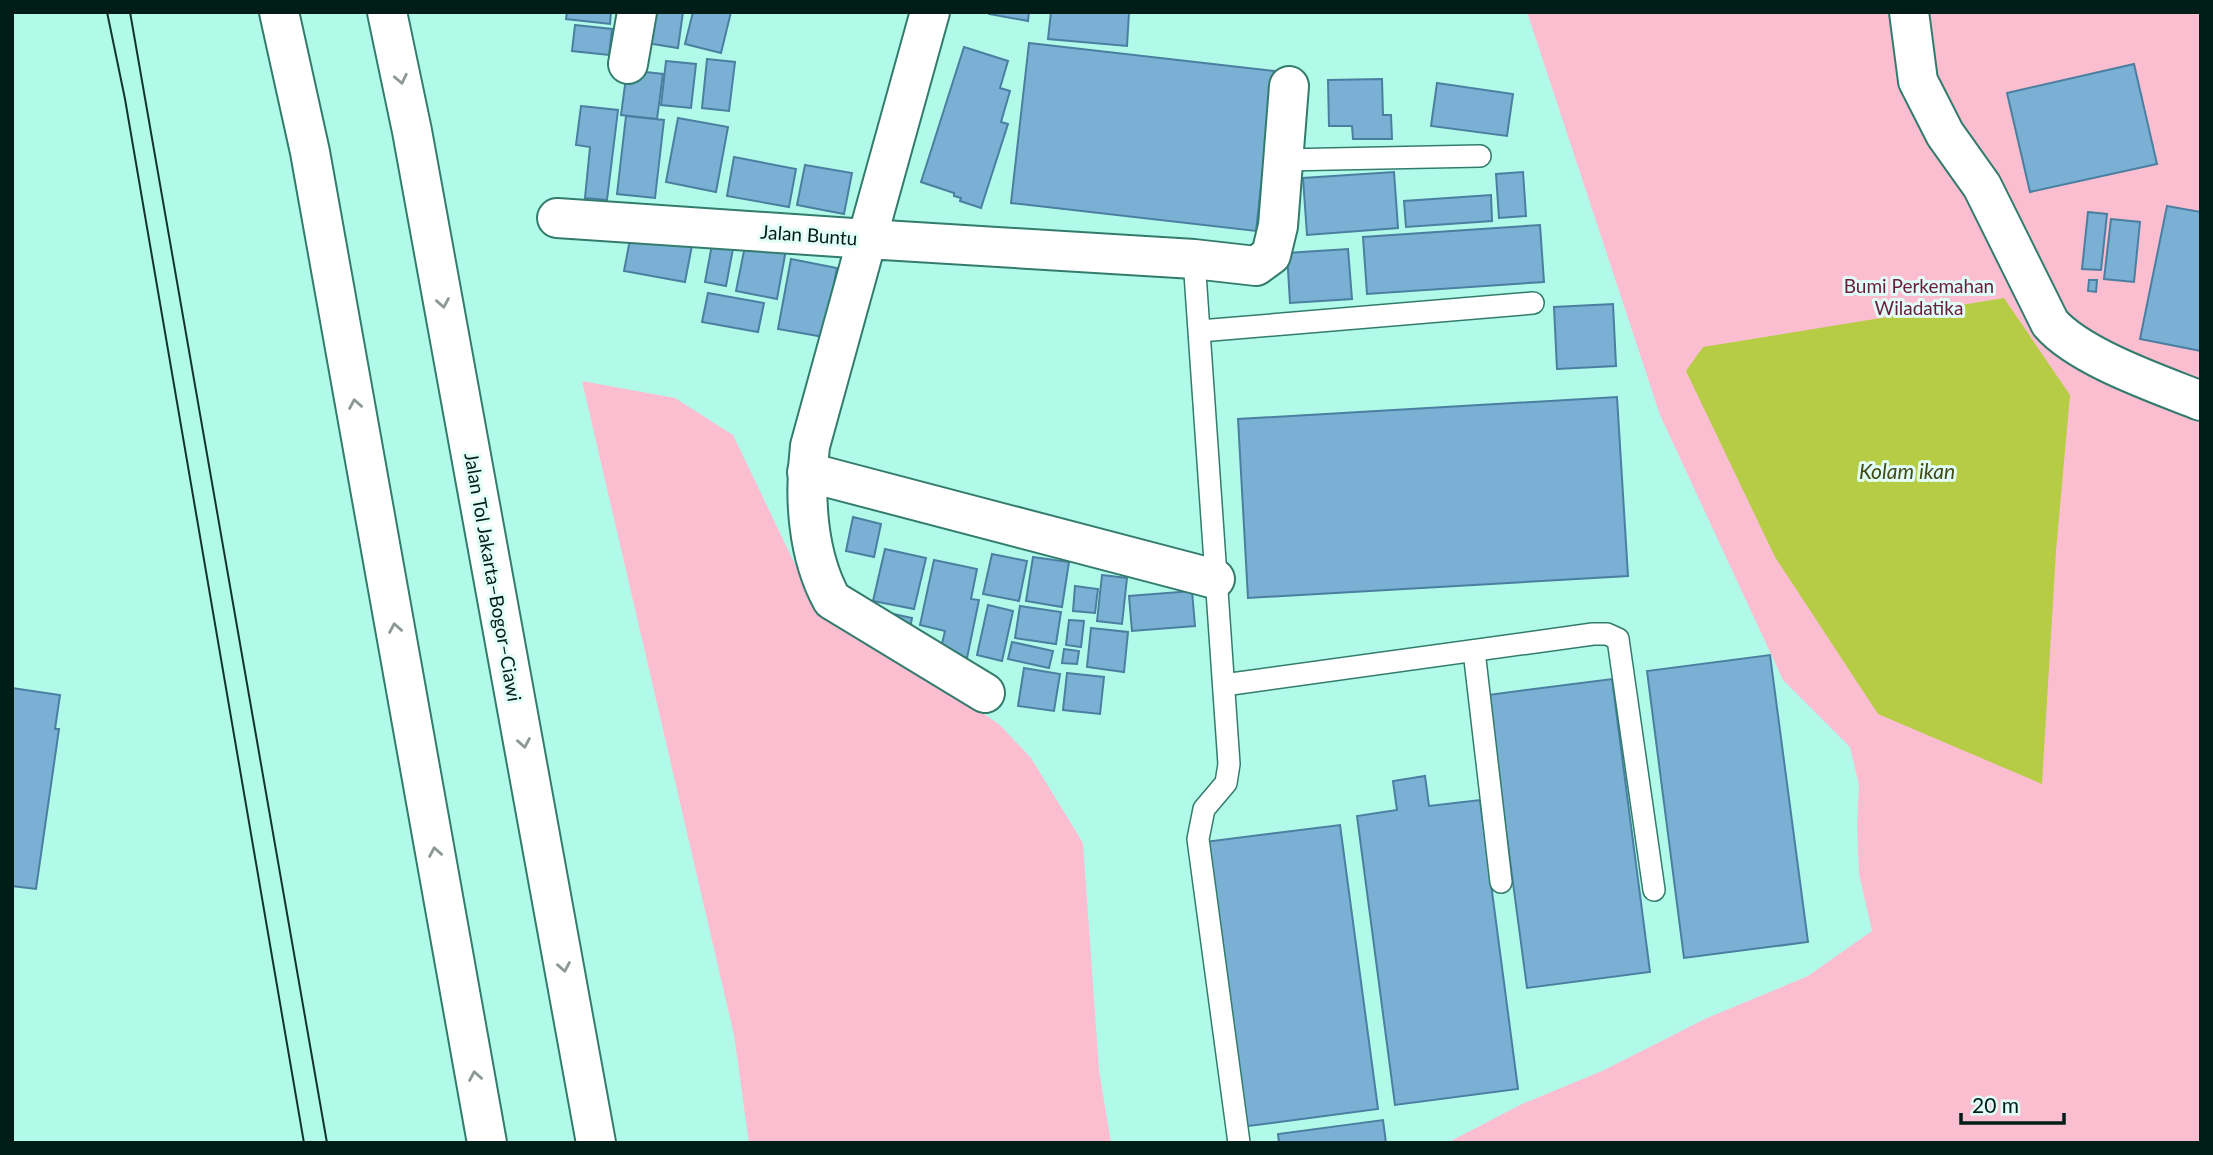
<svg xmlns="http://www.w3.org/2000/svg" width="2213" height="1155" viewBox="0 0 2213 1155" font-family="Lato,sans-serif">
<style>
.green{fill:#fbbed1}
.water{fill:#b6cc44}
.building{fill:#7ab0d3;stroke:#4a7fa0;stroke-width:2}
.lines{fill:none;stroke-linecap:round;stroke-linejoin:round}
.lane-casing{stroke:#337c6d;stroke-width:24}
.street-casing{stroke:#337c6d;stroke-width:42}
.highway-casing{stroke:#337c6d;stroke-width:42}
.lane{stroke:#fff;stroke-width:21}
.street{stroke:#fff;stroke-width:38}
.highway{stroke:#fff;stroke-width:38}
.tram{stroke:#13342e;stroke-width:2}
.oneway{stroke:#8c9997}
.labels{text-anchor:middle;stroke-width:6;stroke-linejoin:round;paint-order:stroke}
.street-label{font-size:19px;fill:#001d18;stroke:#e1fdf6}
.park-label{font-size:19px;fill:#691c3d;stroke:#e1fdf6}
.water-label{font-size:21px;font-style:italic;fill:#434c17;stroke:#e1fdf6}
</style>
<rect width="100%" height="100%" fill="#b1fae9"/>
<!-- green -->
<g class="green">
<path d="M 1527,12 L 2201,12 L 2201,1143 L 1447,1143 L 1522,1104 L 1602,1071 L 1707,1018 L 1808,976 L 1872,931 L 1859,874 L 1857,827 L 1859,785 L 1850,747 L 1783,680 L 1660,415 Z"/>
<path d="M 582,381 L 675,398 L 733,435 L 804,583 L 872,647 L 947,688 L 1000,725 L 1031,758 L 1083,843 L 1099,1070 L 1111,1143 L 749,1143 L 734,1035 Z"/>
</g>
<!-- water -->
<path class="water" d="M 2004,298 L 2070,395 L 2056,551 L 2042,784 L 1878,714 L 1775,557 L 1686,371 L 1703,347 Z"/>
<!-- building -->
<g class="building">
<path d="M 567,12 L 611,12 L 610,24 L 566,19 Z"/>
<path d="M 644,12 L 683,12 L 678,48 L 640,42 Z"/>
<path d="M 693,12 L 731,12 L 721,53 L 685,44 Z"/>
<path d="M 989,12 L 1029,12 L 1028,21 L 989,14 Z"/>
<path d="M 1051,12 L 1129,12 L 1127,46 L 1048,39 Z"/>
<path d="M 575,25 L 612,29 L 609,55 L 572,51 Z"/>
<path d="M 1029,43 L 1274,71 L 1256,231 L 1011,203 Z"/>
<path d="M 964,47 L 1008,61 L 1000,88 L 1010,91 L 1001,122 L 1008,124 L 981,208 L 960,201 L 961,198 L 954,196 L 954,193 L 921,182 Z"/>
<path d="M 707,59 L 735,62 L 729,111 L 702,108 Z"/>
<path d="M 666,61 L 696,64 L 691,108 L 661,105 Z"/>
<path d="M 2134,64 L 2157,164 L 2030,192 L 2007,93 Z"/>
<path d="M 627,70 L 663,74 L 657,119 L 621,115 Z"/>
<path d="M 1382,79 L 1383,115 L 1391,115 L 1392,139 L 1353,139 L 1352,126 L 1329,126 L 1328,80 Z"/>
<path d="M 1437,83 L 1513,94 L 1507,136 L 1431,126 Z"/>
<path d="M 581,106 L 618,110 L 607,200 L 585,198 L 590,147 L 576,145 Z"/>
<path d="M 626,116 L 664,120 L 655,198 L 617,194 Z"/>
<path d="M 678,118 L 728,127 L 716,192 L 666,182 Z"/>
<path d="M 734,157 L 796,169 L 789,207 L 727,196 Z"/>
<path d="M 805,165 L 852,173 L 844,214 L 797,205 Z"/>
<path d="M 1394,172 L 1398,228 L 1307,235 L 1303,178 Z"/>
<path d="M 1523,172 L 1526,216 L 1499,218 L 1496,174 Z"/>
<path d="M 1491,195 L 1492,221 L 1406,227 L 1404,201 Z"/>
<path d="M 2167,206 L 2201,212 L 2201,351 L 2140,339 Z"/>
<path d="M 2088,212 L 2107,214 L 2101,270 L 2082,269 Z"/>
<path d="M 2111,219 L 2140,222 L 2134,282 L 2104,279 Z"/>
<path d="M 1540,225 L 1544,282 L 1367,294 L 1363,237 Z"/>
<path d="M 632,229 L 693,240 L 685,282 L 624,271 Z"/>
<path d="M 714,234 L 735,238 L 726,286 L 705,282 Z"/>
<path d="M 747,236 L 787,244 L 777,299 L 736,291 Z"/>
<path d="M 1348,249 L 1352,299 L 1290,303 L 1287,253 Z"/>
<path d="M 791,259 L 837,268 L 824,337 L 778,329 Z"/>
<path d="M 2089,280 L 2097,280 L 2096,292 L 2088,291 Z"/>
<path d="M 708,293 L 764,303 L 758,332 L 702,322 Z"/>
<path d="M 1613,304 L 1616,366 L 1557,369 L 1554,307 Z"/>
<path d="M 1617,397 L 1628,576 L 1248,598 L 1238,419 Z"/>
<path d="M 853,517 L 881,524 L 874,557 L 846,551 Z"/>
<path d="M 885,549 L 926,558 L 914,609 L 873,601 Z"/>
<path d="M 992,554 L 1027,561 L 1019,601 L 983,594 Z"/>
<path d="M 1033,557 L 1069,562 L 1062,607 L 1026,601 Z"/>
<path d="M 934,560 L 977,569 L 971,599 L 979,600 L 967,658 L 940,652 L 945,631 L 920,625 Z"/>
<path d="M 1102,575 L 1127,578 L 1122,624 L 1097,621 Z"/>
<path d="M 1075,586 L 1098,589 L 1095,613 L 1073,611 Z"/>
<path d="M 1192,591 L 1195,626 L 1132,631 L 1129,596 Z"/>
<path d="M 988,605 L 1013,611 L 1002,661 L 977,655 Z"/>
<path d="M 1020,606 L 1061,612 L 1056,644 L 1015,638 Z"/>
<path d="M 889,613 L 912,618 L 909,634 Z"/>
<path d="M 1069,620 L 1084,621 L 1081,647 L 1066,645 Z"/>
<path d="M 1091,628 L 1128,632 L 1124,672 L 1087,667 Z"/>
<path d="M 1012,642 L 1053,651 L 1049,668 L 1008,659 Z"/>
<path d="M 1064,649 L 1079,651 L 1077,664 L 1062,663 Z"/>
<path d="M 1770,655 L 1808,942 L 1684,958 L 1647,671 Z"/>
<path d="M 1024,668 L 1060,674 L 1054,711 L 1018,706 Z"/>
<path d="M 1067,673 L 1104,677 L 1100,714 L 1063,710 Z"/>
<path d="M 1612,679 L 1650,972 L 1527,988 L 1488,695 Z"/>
<path d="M 12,688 L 60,695 L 55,729 L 59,729 L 36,889 L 12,886 Z"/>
<path d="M 1425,776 L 1429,806 L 1480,800 L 1518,1089 L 1395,1105 L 1357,816 L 1397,810 L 1393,781 Z"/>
<path d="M 1340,825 L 1378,1109 L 1241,1127 L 1204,842 Z"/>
<path d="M 1383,1120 L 1386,1143 L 1279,1143 L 1278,1134 Z"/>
</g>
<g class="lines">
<!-- lane casing -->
<g class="lane-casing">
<g id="lane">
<path d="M 1283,160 L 1480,156"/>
<path d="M 1194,259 L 1229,764 L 1226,783 L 1204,809 L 1198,839 L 1239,1143"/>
<path d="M 1200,331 L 1533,303"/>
<path d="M 1474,651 L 1501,882"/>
<path d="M 1224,685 L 1593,634 L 1607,634 L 1618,639 L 1654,890"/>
</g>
</g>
<!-- street casing -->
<g class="street-casing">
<g id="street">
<path d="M 1909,12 L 1918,81 L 1945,134 L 1982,186 L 2050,323 C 2079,357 2158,384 2201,401"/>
<path d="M 628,64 L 637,12"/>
<path d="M 557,218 L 867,239 L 930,12"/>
<path d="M 807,472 L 1215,579"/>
<path d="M 985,693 L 832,600 C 807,555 804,496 810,446 L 867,239 L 1194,259 L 1256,266 L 1271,255 L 1278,226 L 1289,86"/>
</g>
</g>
<!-- highway casing -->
<g class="highway-casing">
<g id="highway">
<path d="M 279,12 L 310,152 L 487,1143"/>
<path d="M 387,12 L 412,131 L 596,1143"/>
</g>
</g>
<!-- lane -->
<use href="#lane" class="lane"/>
<!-- street -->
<use href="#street" class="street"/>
<!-- highway -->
<use href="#highway" class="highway"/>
<!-- tram -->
<g class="tram">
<path d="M 107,12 L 125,99 L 304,1143"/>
<path d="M 130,12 L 327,1143"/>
</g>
</g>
<!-- one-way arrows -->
<defs><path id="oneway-chevron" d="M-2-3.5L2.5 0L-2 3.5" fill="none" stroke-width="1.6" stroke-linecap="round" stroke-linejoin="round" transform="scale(1.75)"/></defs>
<g class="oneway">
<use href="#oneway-chevron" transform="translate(401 79) rotate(78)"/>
<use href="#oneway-chevron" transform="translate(443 303) rotate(80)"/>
<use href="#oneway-chevron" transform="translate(355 404) rotate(-100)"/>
<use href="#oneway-chevron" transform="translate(395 628) rotate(-100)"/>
<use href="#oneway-chevron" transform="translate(524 743) rotate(80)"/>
<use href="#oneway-chevron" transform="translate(435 852) rotate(-100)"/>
<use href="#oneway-chevron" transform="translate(564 967) rotate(80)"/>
<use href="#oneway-chevron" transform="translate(475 1076) rotate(-100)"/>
</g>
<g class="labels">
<!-- street labels -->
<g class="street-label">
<text transform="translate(809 235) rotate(4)" y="7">Jalan Buntu</text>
<text transform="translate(493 577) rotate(80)" y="7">Jalan Tol Jakarta–Bogor–Ciawi</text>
</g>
<!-- park labels -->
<g class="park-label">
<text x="1919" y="293">Bumi Perkemahan<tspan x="1919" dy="22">Wiladatika</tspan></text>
</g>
<!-- water labels -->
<g class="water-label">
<text x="1907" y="479">Kolam ikan</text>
</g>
</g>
<!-- border -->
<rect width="2213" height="1155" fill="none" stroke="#001d18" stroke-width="28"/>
<!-- scale -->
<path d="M1961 1113v10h103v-10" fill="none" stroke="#001d18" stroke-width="3.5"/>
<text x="1972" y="1113" font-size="21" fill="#001d18" stroke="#e1fdf6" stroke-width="5" paint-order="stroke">20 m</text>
</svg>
